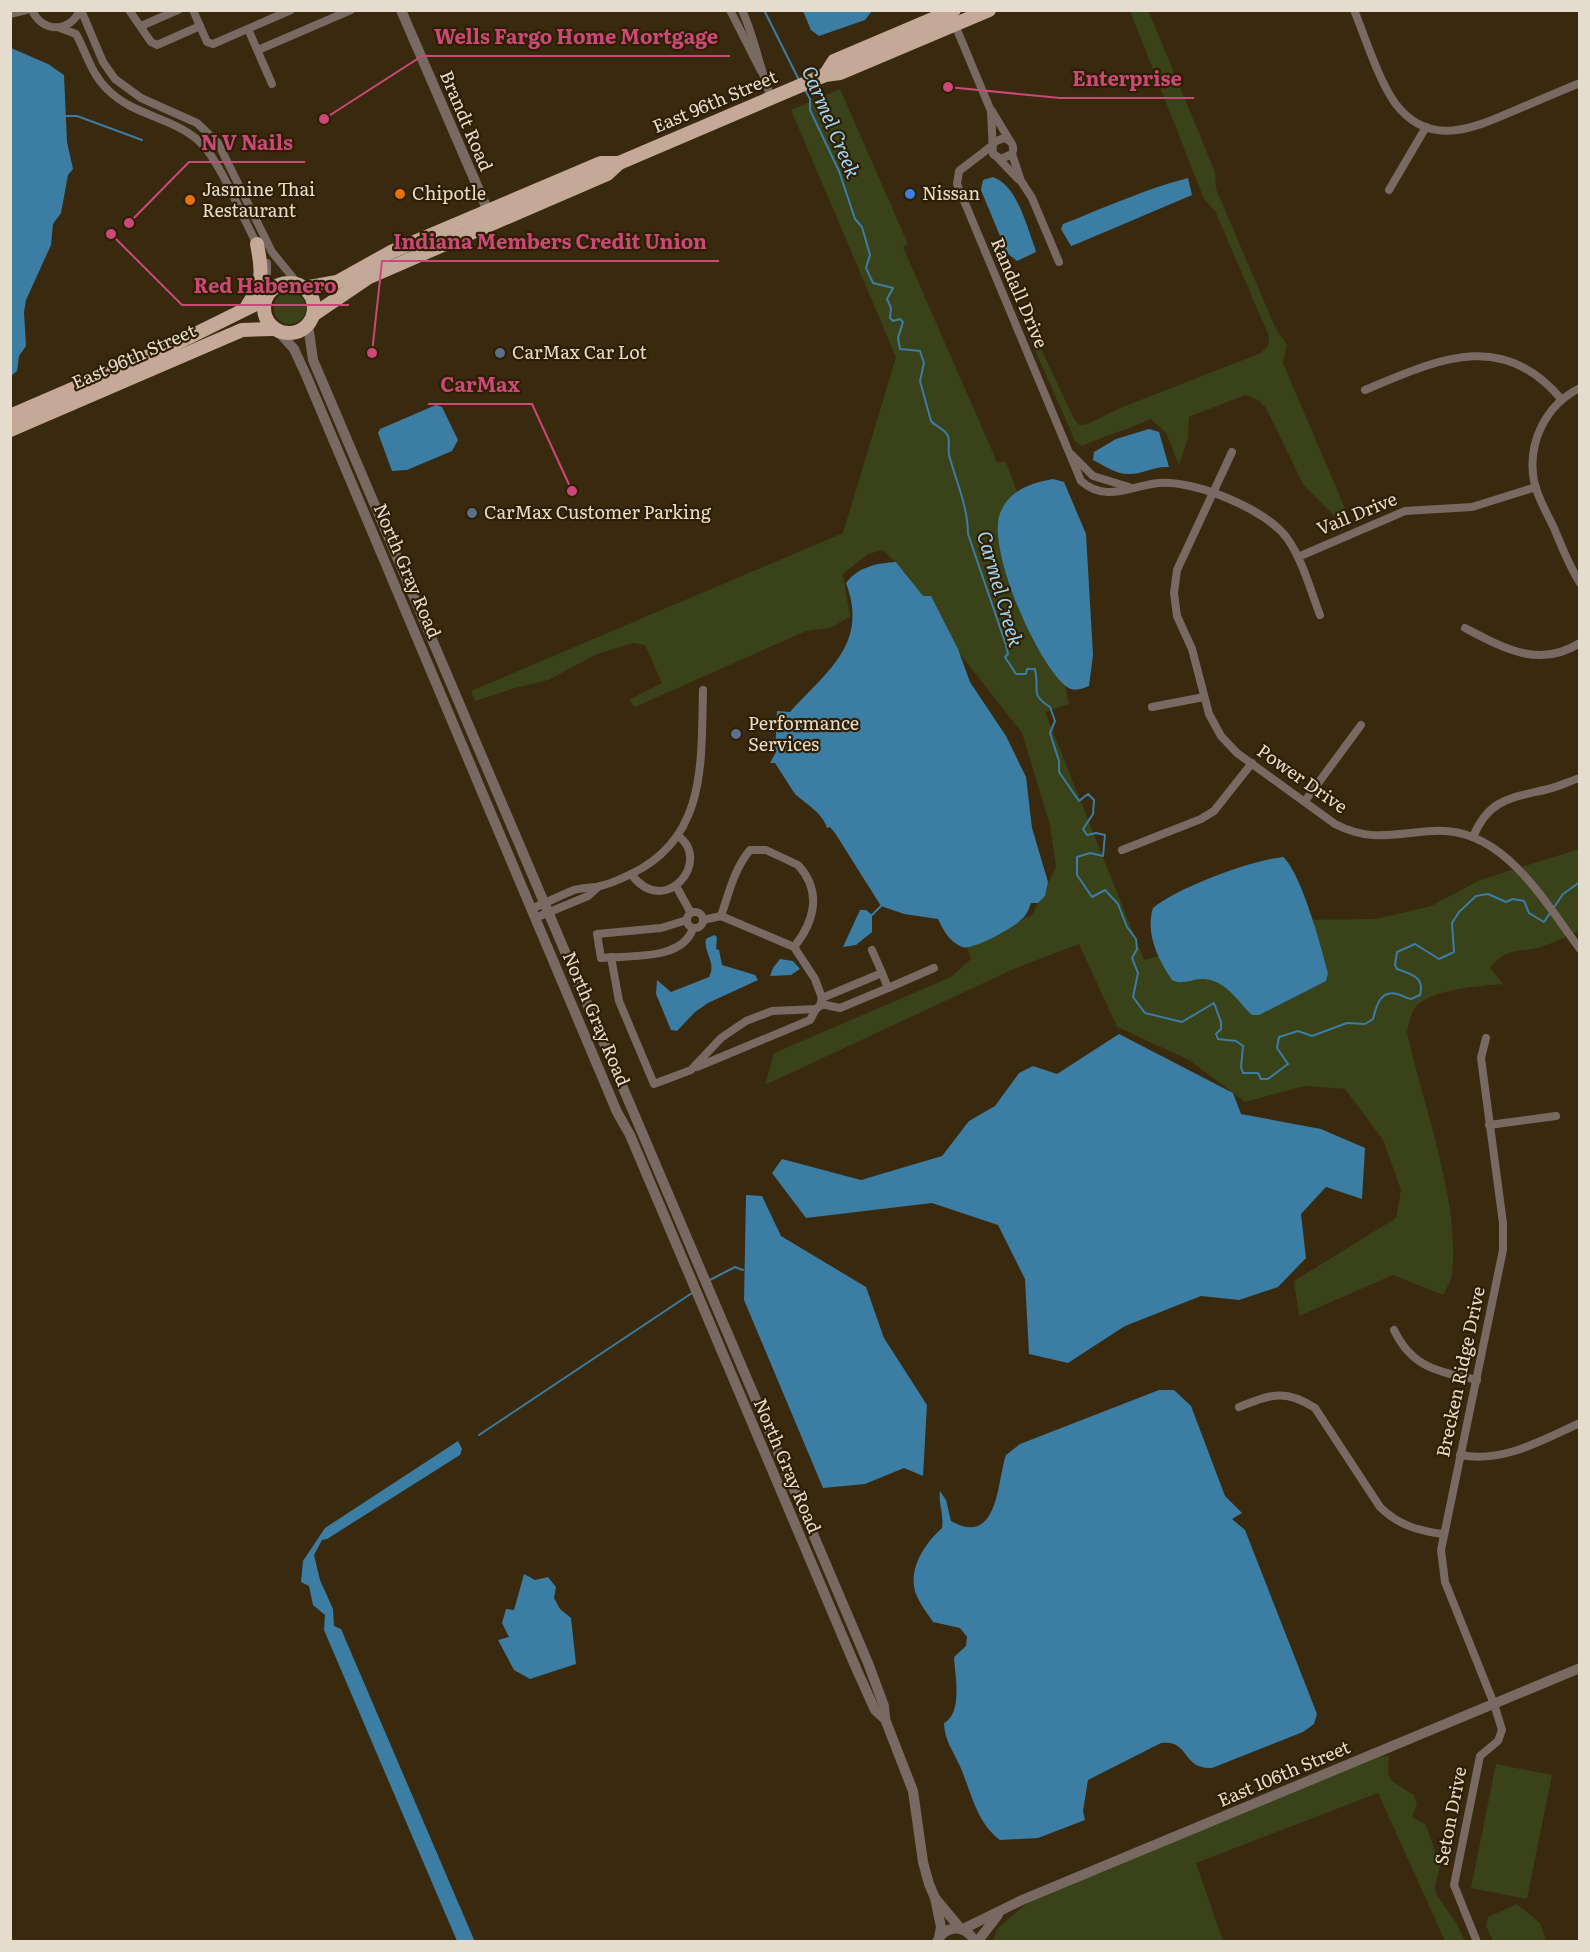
<svg xmlns="http://www.w3.org/2000/svg" width="1590" height="1952" viewBox="0 0 1590 1952" font-family="Literata,serif">
<style>
.green{fill:#3a421a}
.water{fill:#3c7da3}
.lines{fill:none;stroke-linecap:round;stroke-linejoin:round}
.stream{stroke:#3c7da3;stroke-width:2}
.minor{stroke:#786a63;stroke-width:8}
.tertiary{stroke:#786a63;stroke-width:10}
.primary{stroke:#c4a898;stroke-width:14}
.food-dot{fill:#e8710a;stroke:#2e1f04;stroke-width:2}
.shop-dot{fill:#3f7fe0;stroke:#2e1f04;stroke-width:2}
.service-dot{fill:#5c6f8a;stroke:#2e1f04;stroke-width:2}
.labels{text-anchor:middle;stroke-width:4.5;stroke-linejoin:round;paint-order:stroke}
.street-label{font-size:18px;fill:#e6dccd;stroke:#2e1f04}
.poi-label{font-size:18px;fill:#e6dccd;stroke:#2e1f04;text-anchor:start}
.water-label{font-size:20px;font-style:italic;fill:#a1d5f6;stroke:#2e1f04}
.leader{fill:none;stroke:#cb4978;stroke-width:2}
.callout-dot{fill:#cb4978;stroke:#2e1f04;stroke-width:2}
.callout-label{font-size:20px;text-anchor:middle;font-weight:bold;fill:#cb4978;stroke:#2e1f04;stroke-width:4.5;stroke-linejoin:round;paint-order:stroke}
</style>
<rect width="100%" height="100%" fill="#39290e"/>
<!-- green -->
<g class="green">
<path d="M 1130,11 L 1148,11 L 1151,17 L 1215,172 L 1216,189 L 1275,327 L 1287,345 L 1283,363 L 1350,520 L 1341,523 L 1303,484 L 1266,408 L 1258,400 L 1245,395 L 1189,417 L 1188,438 L 1179,465 L 1166,433 L 1151,419 C 1128,430 1105,435 1082,446 L 1075,441 L 1031,341 L 1036,338 L 1073,417 L 1079,425 L 1088,424 L 1120,408 L 1261,353 L 1268,346 L 1269,336 L 1215,211 L 1204,199 Z"/>
<path d="M 840,89 L 908,244 L 903,247 L 997,462 L 1006,462 L 1034,538 L 1069,704 L 1045,712 L 1144,960 L 1287,920 L 1376,919 L 1431,906 L 1480,880 L 1579,849 L 1579,931 C 1568,935 1556,942 1544,946 C 1520,954 1509,945 1490,968 L 1503,984 C 1480,986 1428,989 1414,1009 C 1410,1015 1409,1025 1407,1032 C 1422,1101 1461,1205 1452,1274 C 1452,1281 1446,1288 1443,1295 L 1393,1275 L 1299,1316 L 1294,1281 L 1396,1218 L 1401,1190 L 1383,1140 L 1345,1089 L 1305,1086 L 1245,1102 L 1189,1060 L 1117,1027 L 1079,944 L 1016,968 L 765,1085 L 774,1053 L 951,977 L 971,959 L 967,947 L 1032,915 L 1056,867 L 1050,825 L 1022,733 L 957,650 L 905,572 L 883,550 L 868,554 L 843,574 L 850,617 L 830,628 L 806,631 L 635,707 L 629,700 L 662,683 L 645,645 L 633,643 L 597,654 L 548,680 L 515,688 L 475,701 L 471,691 L 843,533 L 896,357 L 791,110 Z"/>
<circle cx="290" cy="308" r="16"/>
<path d="M 1389,1756 L 1388,1774 L 1392,1781 L 1414,1795 L 1417,1805 L 1412,1817 L 1426,1825 L 1440,1866 L 1435,1886 L 1436,1894 L 1457,1924 L 1465,1941 L 1445,1941 L 1378,1793 L 1196,1863 L 1223,1941 L 993,1942 L 997,1929 L 1034,1897 L 1377,1757 Z"/>
<path d="M 1496,1764 L 1552,1775 L 1527,1899 L 1471,1888 Z"/>
<path d="M 1517,1904 L 1540,1923 L 1546,1941 L 1493,1941 L 1486,1926 L 1488,1917 Z"/>
</g>
<!-- water -->
<g class="water">
<path d="M 803,11 L 872,11 L 865,20 L 819,36 L 811,30 Z"/>
<path d="M 11,48 L 48,64 L 64,75 L 67,142 L 73,169 L 68,175 L 61,213 L 53,224 L 51,245 L 26,300 L 24,312 L 26,346 L 19,356 L 17,371 L 11,376 Z"/>
<path d="M 993,177 C 1017,185 1027,227 1035,248 L 1036,252 L 1017,261 L 1007,253 L 981,190 L 983,180 Z"/>
<path d="M 1188,178 L 1192,195 L 1079,243 L 1071,246 L 1061,229 L 1063,224 C 1104,208 1145,189 1188,178 Z"/>
<path d="M 436,405 L 442,407 L 458,440 L 452,451 L 407,470 L 392,471 L 378,433 L 380,429 Z"/>
<path d="M 1149,429 L 1159,432 L 1169,467 C 1154,466 1143,474 1130,474 C 1117,475 1105,466 1093,460 L 1094,452 L 1116,439 Z"/>
<path d="M 1053,479 L 1064,482 L 1086,534 L 1093,655 L 1089,686 C 1082,689 1074,692 1067,687 C 1038,666 984,545 1001,511 C 1011,489 1032,483 1053,479 Z"/>
<path d="M 896,562 L 923,596 L 931,596 L 958,649 L 970,682 L 1006,736 L 1026,777 L 1032,828 L 1048,882 L 1045,896 L 1038,903 L 1031,903 C 1029,909 1026,916 1021,920 C 1013,928 972,951 962,947 C 949,941 943,930 938,919 L 904,914 L 881,906 L 835,833 L 830,827 L 827,828 C 824,815 807,804 796,795 C 794,793 779,769 775,763 L 770,763 L 775,754 L 777,711 L 790,712 C 827,671 869,644 846,583 C 858,567 877,563 896,562 Z"/>
<path d="M 1283,857 C 1301,872 1322,949 1328,973 L 1326,981 L 1259,1015 L 1252,1015 C 1237,1001 1227,981 1204,979 C 1193,978 1183,986 1172,980 C 1158,960 1145,933 1153,908 C 1179,887 1249,861 1283,857 Z"/>
<path d="M 860,910 L 866,910 L 872,915 L 872,932 L 856,945 L 843,947 Z"/>
<path d="M 714,935 L 717,937 L 716,949 L 719,950 L 722,965 L 755,975 L 758,980 L 708,1003 L 695,1012 L 677,1031 L 671,1030 L 656,994 L 657,980 L 671,992 L 709,977 C 717,962 703,953 706,939 Z"/>
<path d="M 780,959 L 793,961 L 800,969 L 791,975 L 770,976 L 773,968 Z"/>
<path d="M 1119,1034 L 1233,1093 L 1241,1114 L 1321,1129 L 1365,1148 L 1362,1199 L 1326,1187 L 1301,1214 L 1306,1258 L 1278,1287 L 1239,1300 L 1201,1296 L 1125,1326 L 1068,1363 L 1029,1354 L 1025,1279 L 998,1225 L 932,1203 L 806,1218 L 772,1173 L 782,1159 L 861,1180 L 942,1156 L 969,1121 L 995,1106 L 1019,1073 L 1033,1066 L 1057,1074 Z"/>
<path d="M 746,1195 L 762,1196 L 781,1236 L 866,1287 L 884,1338 L 927,1405 L 923,1476 L 904,1468 L 865,1484 L 823,1488 L 744,1300 Z"/>
<path d="M 1159,1390 L 1174,1390 L 1191,1406 L 1225,1496 L 1242,1513 L 1232,1519 L 1245,1530 L 1317,1714 L 1314,1724 L 1303,1732 L 1212,1768 C 1181,1769 1190,1739 1161,1743 L 1088,1780 L 1083,1811 L 1085,1820 L 1038,1838 L 1000,1840 C 978,1824 972,1796 962,1771 C 956,1755 944,1741 944,1723 C 963,1713 955,1675 954,1657 L 966,1646 L 967,1637 L 960,1628 L 933,1622 C 927,1613 920,1604 916,1594 C 907,1570 925,1543 942,1528 C 944,1513 938,1503 940,1491 L 946,1500 L 951,1521 C 999,1548 997,1480 1006,1455 L 1020,1444 Z"/>
<path d="M 458,1441 L 462,1449 L 460,1455 L 327,1539 L 322,1540 L 314,1555 L 320,1580 L 333,1609 L 334,1626 L 341,1629 L 475,1942 L 457,1941 L 324,1630 L 325,1615 L 313,1605 L 309,1586 L 301,1582 L 303,1561 L 325,1528 Z"/>
<path d="M 524,1574 L 535,1580 L 548,1577 L 556,1587 L 554,1598 L 560,1609 L 571,1618 L 576,1664 L 530,1679 L 514,1670 L 498,1640 L 509,1637 L 502,1623 L 506,1609 L 514,1610 Z"/>
</g>
<g class="lines">
<!-- stream -->
<g class="stream">
<path d="M 764,10 L 799,80"/>
<path d="M 805,90 L 810,99 L 810,110 L 839,171 L 855,219 L 862,227 L 870,255 L 866,268 L 873,283 L 893,288 L 887,299 L 891,308 L 890,318 L 893,321 L 900,319 L 903,322 L 898,338 L 900,349 L 920,351 L 924,363 L 920,381 L 931,421 C 936,427 945,429 948,436 C 950,442 948,449 949,455 C 956,481 968,507 968,534 L 1006,645 L 1008,654 L 1005,657 L 1016,674 L 1026,674 L 1027,669 L 1035,669 C 1040,689 1029,694 1050,707 L 1055,721 L 1050,733 L 1059,761 L 1059,772 L 1079,801 L 1088,794 L 1094,800 L 1093,814 L 1083,829 L 1087,835 L 1096,833 L 1105,835 L 1103,856 L 1090,853 L 1077,857 L 1077,875 L 1092,897 L 1105,890 L 1118,904 L 1127,927 L 1136,939 L 1137,949 L 1132,958 L 1138,973 L 1133,997 L 1145,1013 L 1182,1022 L 1214,1003 L 1221,1022 L 1221,1029 L 1216,1034 L 1218,1039 L 1236,1041 L 1243,1046 L 1241,1067 L 1243,1073 L 1258,1073 L 1261,1079 L 1268,1079 L 1288,1064 L 1277,1048 L 1279,1037 L 1298,1031 L 1312,1036 L 1347,1023 L 1365,1024 L 1373,1019 C 1376,1007 1380,989 1397,994 C 1402,995 1405,998 1411,999 L 1420,995 C 1425,977 1411,974 1397,969 L 1395,965 L 1397,952 L 1415,944 L 1439,959 L 1454,952 L 1452,923 L 1459,912 L 1476,896 L 1488,894 L 1506,902 L 1513,899 L 1524,901 L 1529,913 L 1544,922 L 1563,894 L 1580,882"/>
<path d="M 66,116 L 77,116 L 142,140"/>
<path d="M 872,915 L 881,906"/>
<path d="M 708,1281 L 735,1267 L 743,1270"/>
<path d="M 479,1435 L 692,1293"/>
</g>
<!-- minor -->
<g class="minor">
<path d="M 32,10 C 42,33 70,33 80,10"/>
<path d="M 81,10 L 103,62 L 115,79 L 141,98 L 197,123 L 218,143 L 272,252 L 299,285"/>
<path d="M 129,10 L 151,42 L 157,45 L 200,26 L 207,42 L 213,44 L 291,10"/>
<path d="M 193,10 L 200,26"/>
<path d="M 730,10 L 761,71"/>
<path d="M 742,10 C 755,39 760,69 771,98"/>
<path d="M 1354,10 C 1366,39 1378,79 1395,103 C 1429,149 1474,128 1516,110 C 1537,101 1558,92 1580,83"/>
<path d="M 10,14 L 26,10"/>
<path d="M 955,25 L 991,111 L 993,154 L 1001,159 L 1012,154 C 1015,147 1012,140 1004,138 L 994,142"/>
<path d="M 141,26 L 178,10"/>
<path d="M 60,28 L 76,34 C 87,54 91,74 108,90 C 134,116 173,117 200,142 C 220,161 243,219 258,246"/>
<path d="M 248,29 L 272,84"/>
<path d="M 258,50 L 351,10"/>
<path d="M 992,111 L 1010,141"/>
<path d="M 993,145 L 959,171 L 957,184 L 1081,481 C 1106,503 1130,486 1159,483 C 1195,480 1265,509 1287,538 C 1303,561 1310,589 1320,615"/>
<path d="M 1012,154 L 1021,181 L 1032,198 L 1059,262"/>
<path d="M 998,158 L 1018,179"/>
<path d="M 1389,190 L 1426,127"/>
<path d="M 267,263 L 267,295"/>
<path d="M 1580,388 C 1545,405 1527,444 1534,481 C 1537,497 1547,513 1554,528 C 1562,547 1569,566 1580,583"/>
<path d="M 1365,390 C 1435,361 1502,327 1562,400"/>
<path d="M 1232,452 L 1177,570 L 1174,593 L 1177,616 L 1192,649 L 1209,714 L 1221,736 L 1237,753 L 1335,824 C 1372,843 1395,833 1433,831 C 1503,826 1543,900 1580,949"/>
<path d="M 1072,455 L 1093,476 L 1129,487"/>
<path d="M 1298,557 L 1405,511 L 1472,507 L 1536,487"/>
<path d="M 1465,628 C 1503,648 1539,669 1580,643"/>
<path d="M 1152,707 L 1204,697"/>
<path d="M 1305,801 L 1361,725"/>
<path d="M 1473,837 C 1489,798 1512,798 1548,789 C 1559,787 1569,781 1580,778"/>
<path d="M 1122,850 L 1201,819 L 1214,811 L 1252,763"/>
<path d="M 631,874 C 665,920 713,860 678,836"/>
<path d="M 676,886 L 691,913"/>
<path d="M 531,909 C 546,903 559,896 574,890 C 581,888 588,888 596,887 C 607,885 621,879 631,874 C 707,838 701,763 703,690"/>
<circle cx="695" cy="920" r="8"/>
<path d="M 721,916 C 729,893 734,869 750,850 L 766,850 L 798,865 C 822,891 815,921 794,947"/>
<path d="M 535,918 L 588,896 L 598,887"/>
<path d="M 687,920 L 661,928 L 597,934 L 601,958 C 629,955 683,961 693,928"/>
<path d="M 703,920 L 721,916 L 794,947 L 815,979 L 822,998"/>
<path d="M 611,957 L 619,1001 L 654,1084 L 691,1070 L 721,1038 L 746,1021 L 772,1011 L 816,1009 L 820,1006 L 822,998 L 882,973 L 872,950"/>
<path d="M 882,973 L 888,988 L 934,968"/>
<path d="M 821,1004 L 840,1008 L 888,988"/>
<path d="M 697,1067 L 810,1020 L 816,1009"/>
<path d="M 1489,1125 L 1556,1116"/>
<path d="M 1394,1330 C 1413,1369 1438,1371 1477,1380"/>
<path d="M 1239,1407 C 1270,1395 1285,1388 1315,1408 L 1380,1507 C 1398,1525 1419,1531 1443,1534"/>
<path d="M 1460,1455 C 1504,1463 1540,1441 1580,1423"/>
<path d="M 1477,1942 L 1454,1885 L 1480,1756 L 1498,1741 L 1502,1730 L 1494,1704 L 1445,1582 L 1441,1550 L 1503,1250 L 1503,1223 L 1481,1058 L 1486,1038"/>
</g>
<!-- tertiary -->
<g class="tertiary">
<path d="M 401,10 L 488,211"/>
<path d="M 308,325 L 313,360 L 868,1663 L 884,1706 L 885,1719 L 913,1791 L 923,1862 L 929,1884 L 935,1898 L 960,1928"/>
<path d="M 278,331 L 294,349 L 306,375 L 617,1112 L 630,1135 L 856,1668 L 875,1710 L 885,1719"/>
<path d="M 935,1898 L 941,1927 L 939,1938"/>
<path d="M 963,1929 L 1022,1900 L 1580,1668"/>
<path d="M 937,1942 C 945,1924 966,1924 975,1942"/>
<path d="M 977,1942 L 998,1915"/>
</g>
<!-- primary -->
<g class="primary">
<path d="M 825,75 L 834,61 L 954,10"/>
<circle cx="289" cy="308" r="25"/>
<path d="M 304,288 L 337,282 L 391,252 L 601,163 L 619,163"/>
<path d="M 246,308 C 263,282 263,274 257,244"/>
<path d="M 313,315 L 369,277 L 607,174 L 619,163 L 825,75 L 840,73 L 989,10"/>
<path d="M 10,416 L 163,350 L 264,300"/>
<path d="M 10,430 L 242,330 L 273,329"/>
</g>
</g>
<!-- markers -->
<g class="food-dot">
<circle cx="400" cy="194" r="6"/>
<circle cx="190" cy="200" r="6"/>
</g>
<circle class="shop-dot" cx="910" cy="194" r="6"/>
<g class="service-dot">
<circle cx="500" cy="353" r="6"/>
<circle cx="472" cy="513" r="6"/>
<circle cx="736" cy="734" r="6"/>
</g>
<g class="labels">
<!-- street labels -->
<g class="street-label">
<text transform="translate(715 102) rotate(-23)" y="6">East 96th Street</text>
<text transform="translate(466 121) rotate(67)" y="6">Brandt Road</text>
<text transform="translate(1019 293) rotate(67)" y="6">Randall Drive</text>
<text transform="translate(134 357) rotate(-24)" y="6">East 96th Street</text>
<text transform="translate(1357 514) rotate(-22)" y="6">Vail Drive</text>
<text transform="translate(407 571) rotate(67)" y="6">North Gray Road</text>
<text transform="translate(1302 779) rotate(35)" y="6">Power Drive</text>
<text transform="translate(596 1019) rotate(67)" y="6">North Gray Road</text>
<text transform="translate(1461 1372) rotate(-78)" y="6">Brecken Ridge Drive</text>
<text transform="translate(787 1466) rotate(67)" y="6">North Gray Road</text>
<text transform="translate(1284 1774) rotate(-23)" y="6">East 106th Street</text>
<text transform="translate(1451 1816) rotate(-79)" y="6">Seton Drive</text>
</g>
<!-- poi labels -->
<g class="poi-label">
<text x="202" y="196">Jasmine Thai<tspan x="202" dy="21">Restaurant</tspan></text>
<text x="412" y="200">Chipotle</text>
<text x="922" y="200">Nissan</text>
<text x="512" y="359">CarMax Car Lot</text>
<text x="484" y="519">CarMax Customer Parking</text>
<text x="748" y="730">Performance<tspan x="748" dy="21">Services</tspan></text>
</g>
<!-- water labels -->
<g class="water-label">
<text transform="translate(831 122) rotate(67)" y="7">Carmel Creek</text>
<text transform="translate(1000 589) rotate(74)" y="7">Carmel Creek</text>
</g>
</g>
<!-- callouts -->
<path class="leader" d="M324 119L422 56H730M948 87L1060 98H1194M129 223L189 162H305M372 353L382 261H719M111 234L182 305H349M572 491L532 404H428"/>
<g class="callout-dot">
<circle cx="324" cy="119" r="6"/>
<circle cx="948" cy="87" r="6"/>
<circle cx="129" cy="223" r="6"/>
<circle cx="372" cy="353" r="6"/>
<circle cx="111" cy="234" r="6"/>
<circle cx="572" cy="491" r="6"/>
</g>
<g class="callout-label">
<text x="576" y="44">Wells Fargo Home Mortgage</text>
<text x="1127" y="86">Enterprise</text>
<text x="247" y="150">N V Nails</text>
<text x="550" y="249">Indiana Members Credit Union</text>
<text x="265" y="293">Red Habenero</text>
<text x="480" y="392">CarMax</text>
</g>
<!-- border -->
<rect width="1590" height="1952" fill="none" stroke="#e6dccd" stroke-width="24"/>
</svg>
